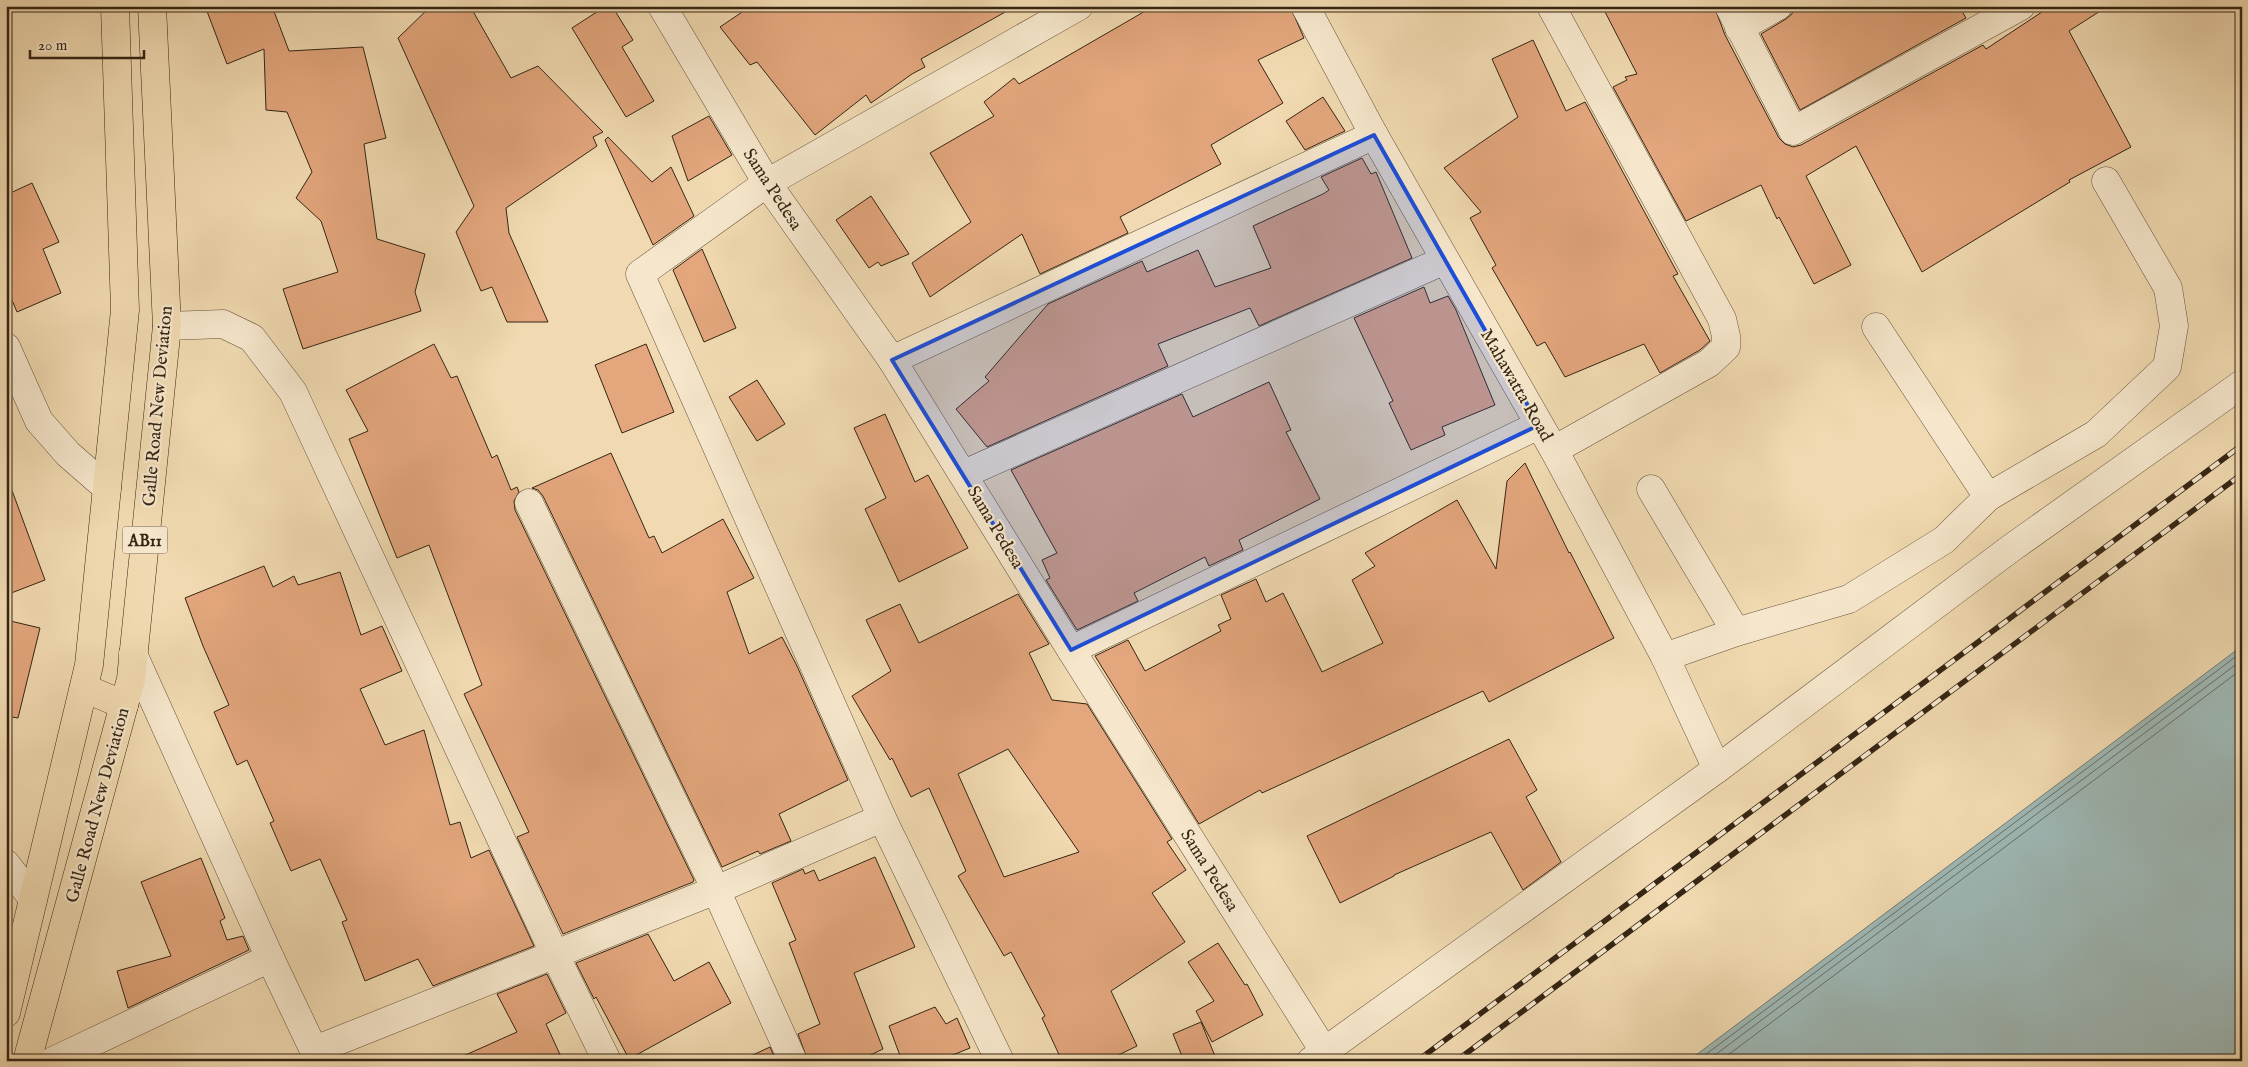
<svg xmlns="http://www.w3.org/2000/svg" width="2248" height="1067" viewBox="0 0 2248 1067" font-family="'IM FELL English',serif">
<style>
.water{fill:#9eb8b5;stroke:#747d75}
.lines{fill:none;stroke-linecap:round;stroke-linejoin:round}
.shore{stroke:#6a6e64;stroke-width:1}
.building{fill:#e3a67d;stroke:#352514;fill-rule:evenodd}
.street-casing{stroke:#64523b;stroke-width:29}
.primary-casing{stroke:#352514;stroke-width:29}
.highway-casing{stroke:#352514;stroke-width:29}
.street{stroke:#f6e7cc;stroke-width:28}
.primary{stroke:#f1dab1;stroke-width:28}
.highway{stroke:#f1dab1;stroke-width:28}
.rail-casing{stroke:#352514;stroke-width:5.5}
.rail{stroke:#f6e7cc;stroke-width:4;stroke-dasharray:11;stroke-linecap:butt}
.marked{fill:#1d4ed8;fill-opacity:0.2;stroke:#1d4ed8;stroke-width:4;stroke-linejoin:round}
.labels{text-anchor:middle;stroke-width:4.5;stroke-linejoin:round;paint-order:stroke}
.shield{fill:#f6e7cc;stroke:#6f5f4b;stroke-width:1}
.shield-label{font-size:16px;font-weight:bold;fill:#352514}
.street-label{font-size:18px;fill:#352514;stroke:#f6e7cc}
</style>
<rect width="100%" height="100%" fill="#f1dab1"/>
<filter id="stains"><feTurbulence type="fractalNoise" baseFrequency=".004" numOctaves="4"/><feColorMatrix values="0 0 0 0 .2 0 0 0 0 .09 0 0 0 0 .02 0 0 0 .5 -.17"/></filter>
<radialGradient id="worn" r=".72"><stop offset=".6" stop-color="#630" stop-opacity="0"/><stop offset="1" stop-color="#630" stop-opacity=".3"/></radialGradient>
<!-- water -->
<path class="water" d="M 2242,646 L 2242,1061 L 1688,1061 Z"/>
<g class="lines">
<!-- shore -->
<g class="shore">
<path d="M 1697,1061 L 2242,652"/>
<path d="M 1707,1061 L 2242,660"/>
<path d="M 1720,1061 L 2242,669"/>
</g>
</g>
<!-- building -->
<g class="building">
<path d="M 205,6 L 272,6 L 289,51 L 363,47 L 386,138 L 364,144 L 377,239 L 425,254 L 415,292 L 421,311 L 303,349 L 283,289 L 338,272 L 321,221 L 296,198 L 312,172 L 287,112 L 266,110 L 264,49 L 227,64 Z"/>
<path d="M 431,6 L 470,6 L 511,78 L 538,66 L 603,132 L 593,137 L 597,146 L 506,208 L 509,233 L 548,322 L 507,322 L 492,287 L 481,291 L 456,232 L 474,206 L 398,38 Z"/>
<path d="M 606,6 L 612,6 L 633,40 L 622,47 L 654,101 L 626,117 L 572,28 Z"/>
<path d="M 751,6 L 1016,6 L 921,59 L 925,67 L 912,74 L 871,103 L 866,95 L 815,135 L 757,62 L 750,65 L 720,27 Z"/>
<path d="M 1154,6 L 1290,6 L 1304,38 L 1258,60 L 1283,103 L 1211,145 L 1221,164 L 1120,217 L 1128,233 L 1040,274 L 1022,234 L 930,297 L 912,263 L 971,222 L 930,153 L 994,116 L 984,102 L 1014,78 L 1019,84 Z"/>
<path d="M 1602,6 L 1714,6 L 1725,35 L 1779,138 L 1785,144 L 1793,147 L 1801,145 L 1983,45 L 1986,49 L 2051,6 L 2108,6 L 2069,31 L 2131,147 L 2069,180 L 2070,182 L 1922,272 L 1856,146 L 1806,176 L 1851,265 L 1814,284 L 1779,217 L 1777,219 L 1761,185 L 1686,221 L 1613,87 L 1627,80 L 1625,77 L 1637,74 Z"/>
<path d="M 1794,6 L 1959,6 L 1966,18 L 1800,110 L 1761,34 L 1786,19 L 1792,14 Z"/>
<path d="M 1533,40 L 1566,111 L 1585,102 L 1678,274 L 1673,276 L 1710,341 L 1700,350 L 1660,373 L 1644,344 L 1565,377 L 1545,342 L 1537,346 L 1492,268 L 1496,265 L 1470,218 L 1481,212 L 1444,168 L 1518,117 L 1492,59 Z"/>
<path d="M 1323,97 L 1345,131 L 1305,150 L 1286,121 Z"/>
<path d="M 709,116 L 732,155 L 688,181 L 672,136 Z"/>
<path d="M 608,137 L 652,182 L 671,167 L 694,216 L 653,245 L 605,140 Z"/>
<path d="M 1362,158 L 1371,174 L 1376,172 L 1412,258 L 1259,326 L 1250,308 L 1158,344 L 1168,366 L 987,447 L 956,409 L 989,381 L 985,377 L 1048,304 L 1142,261 L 1147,272 L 1198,250 L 1215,287 L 1271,268 L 1253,226 L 1323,194 L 1329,190 L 1321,177 Z"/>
<path d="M 32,183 L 59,242 L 43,249 L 61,293 L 17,312 L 6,286 L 6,195 Z"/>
<path d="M 871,196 L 909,254 L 881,266 L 878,262 L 869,268 L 836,220 Z"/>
<path d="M 702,249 L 736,328 L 704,342 L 673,270 Z"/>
<path d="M 1424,287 L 1430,303 L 1448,296 L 1456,310 L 1495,405 L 1442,427 L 1445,435 L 1411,450 L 1389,403 L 1393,401 L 1354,318 Z"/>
<path d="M 434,344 L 451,378 L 457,376 L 492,458 L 497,455 L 511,490 L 517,487 L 519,492 L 514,501 L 515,510 L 694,880 L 693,882 L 563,934 L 517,837 L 529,832 L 464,694 L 482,685 L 429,545 L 397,558 L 349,439 L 368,431 L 346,390 Z"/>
<path d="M 646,344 L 674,412 L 622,433 L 595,365 Z"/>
<path d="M 757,380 L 785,424 L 757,441 L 729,397 Z"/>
<path d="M 1269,382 L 1291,430 L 1286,432 L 1320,499 L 1239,540 L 1243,550 L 1209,566 L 1205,557 L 1134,593 L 1138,601 L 1077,630 L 1046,580 L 1050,578 L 1042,560 L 1057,553 L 1011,470 L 1182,394 L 1193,417 Z"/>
<path d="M 885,414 L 915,482 L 928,475 L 968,548 L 899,582 L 865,509 L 886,498 L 854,428 Z"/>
<path d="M 611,453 L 649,538 L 654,536 L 662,553 L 723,519 L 754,578 L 727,592 L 749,654 L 782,637 L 797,666 L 848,780 L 779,814 L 791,841 L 760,854 L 758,851 L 722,867 L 543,496 L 538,490 L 532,488 Z"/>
<path d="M 1525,463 L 1569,553 L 1570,552 L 1614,638 L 1489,702 L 1483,691 L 1262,793 L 1260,790 L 1199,824 L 1095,656 L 1128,640 L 1145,671 L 1221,631 L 1218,625 L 1231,619 L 1221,595 L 1256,579 L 1266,602 L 1283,593 L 1322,672 L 1383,643 L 1352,580 L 1375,566 L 1365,553 L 1457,500 L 1496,569 L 1507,481 Z"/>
<path d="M 6,485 L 10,485 L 45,580 L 6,595 Z"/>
<path d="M 264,566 L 273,587 L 294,576 L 298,585 L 340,572 L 361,635 L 382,626 L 402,671 L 360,689 L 385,745 L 424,730 L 450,825 L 460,822 L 471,858 L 489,850 L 534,946 L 433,986 L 418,959 L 365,981 L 342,922 L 347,920 L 320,859 L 291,871 L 270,823 L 274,821 L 247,760 L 237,765 L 214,712 L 229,705 L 203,646 L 185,598 Z"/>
<path d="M 1018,594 L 1049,644 L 1029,653 L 1052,700 L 1087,704 L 1172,839 L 1167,842 L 1186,870 L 1152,893 L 1185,942 L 1111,991 L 1137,1046 L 1106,1061 L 1062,1061 L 1042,1018 L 1045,1016 L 1011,952 L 1004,956 L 958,876 L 966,871 L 929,788 L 911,797 L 892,758 L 890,760 L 852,696 L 891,671 L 866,620 L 900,604 L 919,643 ZM 1008,749 L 1079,852 L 1004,877 L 958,774 Z"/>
<path d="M 6,620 L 40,628 L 18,718 L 6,716 Z"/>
<path d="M 1509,739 L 1537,790 L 1526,797 L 1561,862 L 1523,890 L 1491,832 L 1394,875 L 1394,876 L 1340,903 L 1307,836 Z"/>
<path d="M 875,857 L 915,947 L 854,973 L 883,1049 L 858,1061 L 808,1061 L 798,1034 L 820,1024 L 789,943 L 796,940 L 772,883 L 803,869 L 805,874 L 814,870 L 819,881 Z"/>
<path d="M 201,858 L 225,918 L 220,921 L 227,940 L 243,936 L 249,950 L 128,1008 L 117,971 L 171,956 L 141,882 Z"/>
<path d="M 648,934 L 674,981 L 709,962 L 731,1003 L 629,1059 L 596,997 L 594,999 L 576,963 Z"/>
<path d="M 1218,943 L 1245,985 L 1247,984 L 1263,1015 L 1212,1042 L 1196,1011 L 1214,1001 L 1188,962 Z"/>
<path d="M 547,974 L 566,1013 L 546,1024 L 563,1061 L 452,1061 L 517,1032 L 497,994 Z"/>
<path d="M 935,1007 L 946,1024 L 957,1018 L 970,1048 L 938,1061 L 902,1061 L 889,1026 Z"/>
<path d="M 1201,1022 L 1217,1061 L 1184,1061 L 1173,1034 Z"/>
<path d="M 770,1047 L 776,1061 L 740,1061 Z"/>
</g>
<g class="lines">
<!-- street casing -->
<g class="street-casing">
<g id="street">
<path d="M 662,6 L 767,183 L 892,360 L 1071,650 L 1324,1051"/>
<path d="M 1305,6 L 1374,135 L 1554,450 L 1665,657 L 1717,769"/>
<path d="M 1551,6 L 1722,319 L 1726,336 L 1726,347 L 1709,363 L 1554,450"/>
<path d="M 1729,6 L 1793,131 L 2021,6"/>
<path d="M 1739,28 L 1778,6"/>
<path d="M 167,326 L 223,324 L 252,338 L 293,392 L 554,953 L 607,1061"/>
<path d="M 6,347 L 39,421 L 68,454 L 107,488"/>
<path d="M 892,360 L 1374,135"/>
<path d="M 964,474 L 1445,260"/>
<path d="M 1651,489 L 1736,632"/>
<path d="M 1988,497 L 2096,434 L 2167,367 L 2174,326 L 2168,288 L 2106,181"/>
<path d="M 529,503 L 716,890 L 793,1061"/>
<path d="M 1071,650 L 1539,425"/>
<path d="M 133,654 L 270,958"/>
<path d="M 1665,657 L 1736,632 L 1849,599 L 1944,540 L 1988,497 L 1876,327"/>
<path d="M 6,864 L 33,899"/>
<path d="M 315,1050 L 716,890 L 882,818"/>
<path d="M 53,1061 L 270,958 L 319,1061"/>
<path d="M 1000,1061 L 882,818 L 640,274 L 767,183 L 1079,6"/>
<path d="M 1311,1061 L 1717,769 L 2010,549 L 2242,384"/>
</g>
</g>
<!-- primary casing -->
<g class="primary-casing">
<g id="primary">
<path d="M 6,1013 L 89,665 L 125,310 L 115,6"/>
<path d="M 27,1061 L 131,679 L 167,326 L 152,6"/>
</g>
</g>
<!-- highway casing -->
<g class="highway-casing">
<path id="highway" d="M 84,688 L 124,705"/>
</g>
<!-- street -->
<use href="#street" class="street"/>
<!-- primary -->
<use href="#primary" class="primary"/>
<!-- highway -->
<use href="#highway" class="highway"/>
<!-- rail casing -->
<g class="rail-casing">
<g id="rail">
<path d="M 1417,1061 L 2242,445"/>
<path d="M 1456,1061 L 2242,474"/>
</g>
</g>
<!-- rail -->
<use href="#rail" class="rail"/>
</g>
<!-- marked area -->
<path class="marked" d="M 1374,135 L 1539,425 L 1071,650 L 892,360 Z"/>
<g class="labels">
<!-- shield labels -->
<rect class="shield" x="122.5" y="526.5" width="45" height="27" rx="4"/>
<g class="shield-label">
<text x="145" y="546">AB11</text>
</g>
<!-- street labels -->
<g class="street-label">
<text transform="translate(773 189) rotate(57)" y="6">Sama Pedesa</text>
<text transform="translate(1517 385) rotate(60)" y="6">Mahawatta Road</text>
<text transform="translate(157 406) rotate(-85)" y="6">Galle Road New Deviation</text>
<text transform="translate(996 527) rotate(59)" y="6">Sama Pedesa</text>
<text transform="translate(97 805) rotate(-75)" y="6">Galle Road New Deviation</text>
<text transform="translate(1210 870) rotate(58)" y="6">Sama Pedesa</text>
</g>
</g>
<!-- margin -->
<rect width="2248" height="1067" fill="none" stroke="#f1dab1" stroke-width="25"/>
<rect x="8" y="8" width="2233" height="1052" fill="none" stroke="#352514" stroke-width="2.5"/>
<rect x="12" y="12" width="2223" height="1042" fill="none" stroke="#352514"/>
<!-- scale -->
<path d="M30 50v8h114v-8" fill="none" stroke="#352514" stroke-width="2.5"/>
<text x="38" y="50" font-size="15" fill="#352514" stroke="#f6e7cc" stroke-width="4" paint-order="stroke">20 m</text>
<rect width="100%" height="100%" filter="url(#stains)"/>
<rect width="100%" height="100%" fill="url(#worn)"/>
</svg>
